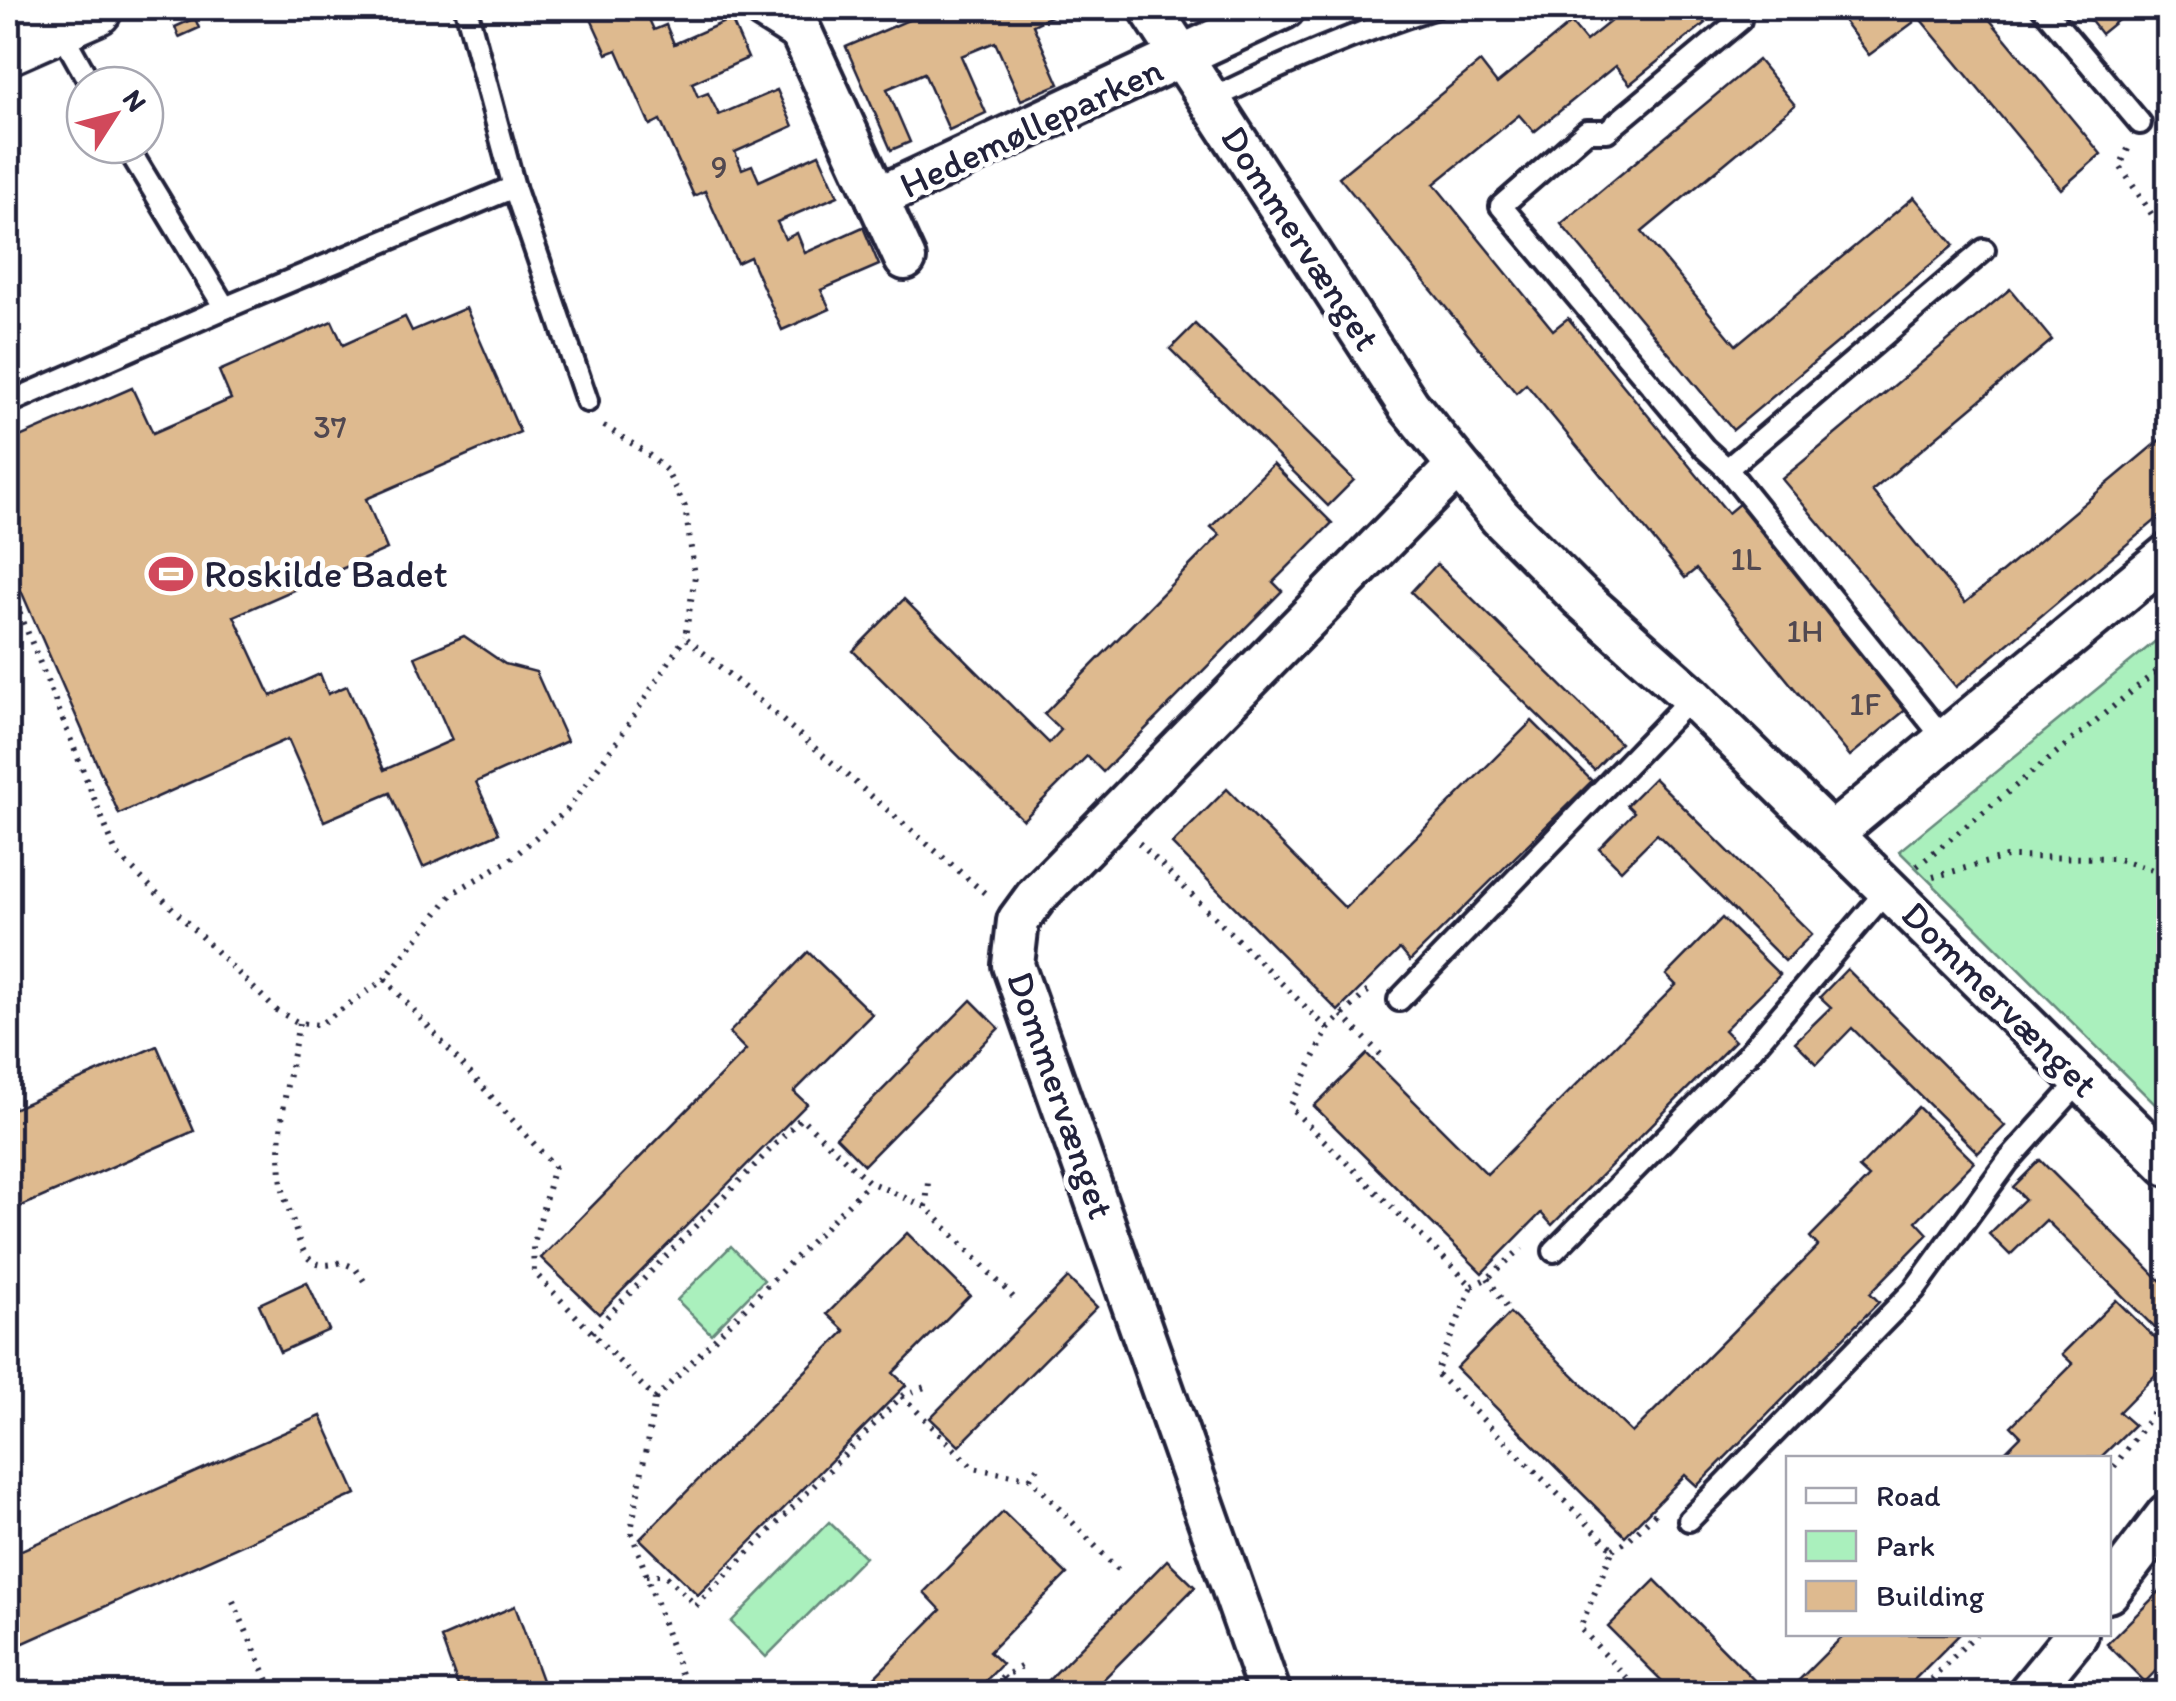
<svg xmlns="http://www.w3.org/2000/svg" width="2176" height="1701" viewBox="0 0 2176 1701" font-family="Itim,sans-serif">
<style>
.green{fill:#aaf0bd;stroke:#66897c;stroke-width:2.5}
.building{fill:#deba8f;stroke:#22223b;stroke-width:2.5}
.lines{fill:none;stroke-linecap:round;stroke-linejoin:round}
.lane-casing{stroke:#22223b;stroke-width:28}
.street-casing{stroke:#22223b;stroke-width:48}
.secondary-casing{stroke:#22223b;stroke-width:62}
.path{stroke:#22223b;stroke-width:6;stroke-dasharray:2.5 8;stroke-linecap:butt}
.lane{stroke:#fff;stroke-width:20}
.street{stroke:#fff;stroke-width:40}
.secondary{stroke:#fff;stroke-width:55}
.labels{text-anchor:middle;stroke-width:10;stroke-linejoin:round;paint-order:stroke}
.number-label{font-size:32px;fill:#514850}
.street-label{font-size:38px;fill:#22223b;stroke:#fff}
.poi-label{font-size:38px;fill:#22223b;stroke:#fff;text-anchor:start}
</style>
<rect width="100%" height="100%" fill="#fff"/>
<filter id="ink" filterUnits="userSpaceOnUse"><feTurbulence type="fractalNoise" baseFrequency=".01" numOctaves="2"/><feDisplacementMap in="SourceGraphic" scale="20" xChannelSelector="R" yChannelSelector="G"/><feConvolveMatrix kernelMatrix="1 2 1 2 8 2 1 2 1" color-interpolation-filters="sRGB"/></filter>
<g filter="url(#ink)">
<!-- green -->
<g class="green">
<path d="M 2168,631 L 2168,1117 L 1899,851 Z"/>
<path d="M 731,1246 L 764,1280 L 711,1334 L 677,1300 Z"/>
<path d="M 829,1522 L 865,1557 L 766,1657 L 731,1622 Z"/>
</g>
<!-- building -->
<g class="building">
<path d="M 586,8 L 663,8 L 647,15 L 654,30 L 666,25 L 674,44 L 731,19 L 748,58 L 692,83 L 698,97 L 708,93 L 719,115 L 777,90 L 793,126 L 735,152 L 742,169 L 752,165 L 759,181 L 819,154 L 838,196 L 777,222 L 785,239 L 797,233 L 805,253 L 863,227 L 879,265 L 821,290 L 830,309 L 782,330 L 750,257 L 737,263 L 705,191 L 694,196 L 660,120 L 650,125 L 617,50 L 607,54 Z"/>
<path d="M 936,8 L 1051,8 L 1054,15 L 1033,25 L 1059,84 L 1021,100 L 995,42 L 961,56 L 986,113 L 949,130 L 924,73 L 887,89 L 910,142 L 891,150 L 846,47 Z"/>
<path d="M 1627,8 L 1692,8 L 1705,23 L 1630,84 L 1615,66 L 1534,132 L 1519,115 L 1434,184 L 1553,330 L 1568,318 L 1728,513 L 1741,502 L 1909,707 L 1850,756 L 1696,569 L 1685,578 L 1526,384 L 1516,393 L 1339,177 L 1480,62 L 1497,84 L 1571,23 L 1586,41 Z"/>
<path d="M 1834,8 L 1904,8 L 1914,22 L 1869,55 Z"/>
<path d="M 1942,8 L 1980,8 L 2101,154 L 2061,189 L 1922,21 Z"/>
<path d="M 2089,8 L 2133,8 L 2101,34 L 2084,12 Z"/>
<path d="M 195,18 L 199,28 L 179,37 L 175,27 Z"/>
<path d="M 1758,60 L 1795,105 L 1642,232 L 1736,345 L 1914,197 L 1954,245 L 1733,430 L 1561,224 Z"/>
<path d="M 2010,289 L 2052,340 L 1872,491 L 1965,603 L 2168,433 L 2168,510 L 1956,687 L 1782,479 Z"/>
<path d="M 466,308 L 520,432 L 366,499 L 387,549 L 234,616 L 271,696 L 320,674 L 328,694 L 347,686 L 384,770 L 452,740 L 415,657 L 464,636 L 505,664 L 536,672 L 567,741 L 476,782 L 499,833 L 423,867 L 390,793 L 324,821 L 288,739 L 119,814 L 8,561 L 8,442 L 132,388 L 153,433 L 231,399 L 219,371 L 332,321 L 343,345 L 405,317 L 412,331 Z"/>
<path d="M 1195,324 L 1354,480 L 1328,506 L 1170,349 Z"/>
<path d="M 1273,464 L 1332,523 L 1273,582 L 1282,591 L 1103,772 L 1087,756 L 1023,820 L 853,651 L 904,599 L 1049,743 L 1061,730 L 1044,714 L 1220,535 L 1211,527 Z"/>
<path d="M 1437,564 L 1620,743 L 1594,770 L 1411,592 Z"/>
<path d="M 1532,721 L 1592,781 L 1410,961 L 1400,949 L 1338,1011 L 1172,844 L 1227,789 L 1345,908 Z"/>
<path d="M 1654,778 L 1812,934 L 1785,961 L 1657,834 L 1621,870 L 1599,848 L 1634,812 L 1627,805 Z"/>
<path d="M 1722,918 L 1780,975 L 1724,1030 L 1735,1041 L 1552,1225 L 1541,1213 L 1482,1273 L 1314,1106 L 1367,1054 L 1487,1174 L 1676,985 L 1666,975 Z"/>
<path d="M 808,952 L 872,1014 L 794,1092 L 807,1104 L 599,1314 L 541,1258 L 746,1050 L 729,1033 Z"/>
<path d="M 1847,969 L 2005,1126 L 1978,1153 L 1852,1028 L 1817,1064 L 1795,1042 L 1831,1007 L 1820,997 Z"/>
<path d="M 971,1000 L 999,1028 L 864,1165 L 836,1137 Z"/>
<path d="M 157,1046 L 194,1131 L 8,1212 L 8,1111 Z"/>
<path d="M 1918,1107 L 1974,1162 L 1916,1221 L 1928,1234 L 1870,1293 L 1879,1302 L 1697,1486 L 1685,1475 L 1625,1536 L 1456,1368 L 1510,1313 L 1632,1433 L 1818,1246 L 1810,1237 L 1869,1177 L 1859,1168 Z"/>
<path d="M 2040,1160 L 2168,1288 L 2168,1341 L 2046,1220 L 2010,1255 L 1989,1234 L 2025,1199 L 2013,1187 Z"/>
<path d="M 907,1233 L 970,1295 L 893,1373 L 906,1385 L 698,1595 L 640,1539 L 845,1331 L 827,1314 Z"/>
<path d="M 1068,1278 L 1097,1307 L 959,1446 L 930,1418 Z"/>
<path d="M 307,1282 L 329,1330 L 280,1352 L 259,1304 Z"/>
<path d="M 2116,1300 L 2168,1351 L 2168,1362 L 2119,1412 L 2134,1425 L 2100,1458 L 1999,1458 L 2021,1436 L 2011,1426 L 2073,1364 L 2062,1354 Z"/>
<path d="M 321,1416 L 356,1494 L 8,1650 L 8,1556 Z"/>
<path d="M 1003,1512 L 1067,1574 L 989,1652 L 1002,1664 L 973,1694 L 858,1694 L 941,1610 L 924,1592 Z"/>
<path d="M 1167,1560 L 1195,1587 L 1089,1694 L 1035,1694 Z"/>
<path d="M 1655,1580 L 1768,1694 L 1675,1694 L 1608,1627 Z"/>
<path d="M 2168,1583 L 2168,1658 L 2145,1682 L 2107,1644 Z"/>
<path d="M 515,1606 L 547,1694 L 461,1694 L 441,1638 Z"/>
<path d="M 1845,1634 L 1960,1634 L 1900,1694 L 1785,1694 Z"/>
</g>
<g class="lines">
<!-- lane casing -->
<g class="lane-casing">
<g id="lane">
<path d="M 466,8 L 514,187 L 587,401"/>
<path d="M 2043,8 L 2140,123"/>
<path d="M 1740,20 L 1607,131 L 1587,131 L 1501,206 L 1704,448 L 1727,469 L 1945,740"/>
<path d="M 58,26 L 91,85"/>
<path d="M 1212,99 C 1287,62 1354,33 1433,8"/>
<path d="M 126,145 L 225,308"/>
<path d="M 8,403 L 225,308 L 514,187"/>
<path d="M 1727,469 L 1984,250"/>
<path d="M 1399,1000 L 1692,697"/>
<path d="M 1554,1251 L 1747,1055 L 1888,889"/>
<path d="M 1689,1520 L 1914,1290 L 2008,1161 L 2082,1079"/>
</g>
</g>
<!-- street casing -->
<g class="street-casing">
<g id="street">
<path d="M 763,8 L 801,32 L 905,259"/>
<path d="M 1150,8 L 1409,406 L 1500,517 L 1580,597 L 1692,697 L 2168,1165"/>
<path d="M 877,198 L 1284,8"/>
<path d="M 1833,833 L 2168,555"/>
<path d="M 2108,1592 L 2168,1514"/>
<path d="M 1270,1694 L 1013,965 L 1018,921 L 1037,895 L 1457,466"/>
<path d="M 2028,1694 L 2077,1634"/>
</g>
</g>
<!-- secondary casing -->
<g class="secondary-casing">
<path id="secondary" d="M 8,46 L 94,8"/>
</g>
<!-- path -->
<g class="path">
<path d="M 2128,149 L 2120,166 L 2168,239"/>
<path d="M 604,426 L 644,451 L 666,470 L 685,507 L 695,576 L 685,637 L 987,895"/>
<path d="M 8,583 L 116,853 L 276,1010 L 299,1023 L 319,1025 L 385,979 L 453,893 L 511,859 L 567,810 L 618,740 L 685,637"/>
<path d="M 1139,843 L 1328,1029 L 1290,1107 L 1472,1286 L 1436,1373 L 1613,1549 L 1580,1628 L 1642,1694"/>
<path d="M 1917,866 L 2168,662"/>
<path d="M 1933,877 L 2006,857 L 2115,858 L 2168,875"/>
<path d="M 385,979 L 554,1166 L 533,1247 L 534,1272 L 655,1399 L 631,1531 L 688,1694"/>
<path d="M 1342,1015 L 1381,1055"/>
<path d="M 299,1023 C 289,1076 275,1130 282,1184 C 284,1199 291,1214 295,1228 C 303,1255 310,1272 341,1262 L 355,1268 L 364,1281"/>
<path d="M 1328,1029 L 1370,989"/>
<path d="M 926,1207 L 928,1182"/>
<path d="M 1488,1278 L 1507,1308"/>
<path d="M 1472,1286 L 1488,1278 L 1522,1248"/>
<path d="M 592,1332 L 801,1118 L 869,1182 L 926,1207 L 1015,1299"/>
<path d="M 902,1396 L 973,1468 L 1030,1478 L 1121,1573"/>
<path d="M 655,1399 L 869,1183"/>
<path d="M 2108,1475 L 2168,1392"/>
<path d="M 1030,1478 L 1041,1464"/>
<path d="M 1613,1549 L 1627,1541 L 1658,1511"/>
<path d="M 646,1575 L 665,1575 L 696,1606 L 902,1396 L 930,1385"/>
<path d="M 233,1601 L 274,1694"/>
<path d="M 1003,1677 L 1020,1694"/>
<path d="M 986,1694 L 1003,1677 L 1026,1664"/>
<path d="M 1916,1694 L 1976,1634"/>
</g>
<!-- lane -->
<use href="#lane" class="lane"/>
<!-- street -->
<use href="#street" class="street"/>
<!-- secondary -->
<use href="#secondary" class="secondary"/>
</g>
</g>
<!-- icons -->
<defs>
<g id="stadium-bare" transform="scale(3.45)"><path d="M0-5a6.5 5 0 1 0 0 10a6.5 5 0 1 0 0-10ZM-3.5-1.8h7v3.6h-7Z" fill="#d1495b" stroke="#fff" stroke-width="2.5" paint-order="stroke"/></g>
</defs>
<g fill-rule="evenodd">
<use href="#stadium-bare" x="171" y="574"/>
</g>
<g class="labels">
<!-- number labels -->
<g class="number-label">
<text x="719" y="178">9</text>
<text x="330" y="438">37</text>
<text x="1746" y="570">1L</text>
<text x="1805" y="642">1H</text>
<text x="1865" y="715">1F</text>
</g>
<!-- street labels -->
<g class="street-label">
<text transform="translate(1031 127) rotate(-25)" y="13">Hedemølleparken</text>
<text transform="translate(1301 238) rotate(57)" y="13">Dommervænget</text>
<text transform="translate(2000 999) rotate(45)" y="13">Dommervænget</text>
<text transform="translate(1061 1095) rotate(71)" y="13">Dommervænget</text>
</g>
<!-- poi labels -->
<g class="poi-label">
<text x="204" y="587">Roskilde Badet</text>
</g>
</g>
<!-- margin -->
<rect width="2176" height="1701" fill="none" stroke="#fff" stroke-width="40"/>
<rect x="20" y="20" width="2136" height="1661" fill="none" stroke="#22223b" stroke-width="4" filter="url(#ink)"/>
<!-- legend -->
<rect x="1786" y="1456" width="325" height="180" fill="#ffffff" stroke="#a7a7b1" stroke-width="2.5"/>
<rect x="1806" y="1488" width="50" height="15" fill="#ffffff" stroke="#a7a7b1" stroke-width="2.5"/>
<text x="1876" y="1506" font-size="30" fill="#22223b">Road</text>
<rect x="1806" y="1531" width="50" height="30" fill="#aaf0bd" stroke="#a7a7b1" stroke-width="2.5"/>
<text x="1876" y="1556" font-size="30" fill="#22223b">Park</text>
<rect x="1806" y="1581" width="50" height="30" fill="#deba8f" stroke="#a7a7b1" stroke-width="2.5"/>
<text x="1876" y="1606" font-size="30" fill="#22223b">Building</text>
<!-- north arrow -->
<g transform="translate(115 115) rotate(54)"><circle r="48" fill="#ffffff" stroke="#a7a7b1" stroke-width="2.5"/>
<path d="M0-8L18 38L0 25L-18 38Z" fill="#d1495b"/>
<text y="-15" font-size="28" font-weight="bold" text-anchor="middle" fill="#22223b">N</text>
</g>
</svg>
